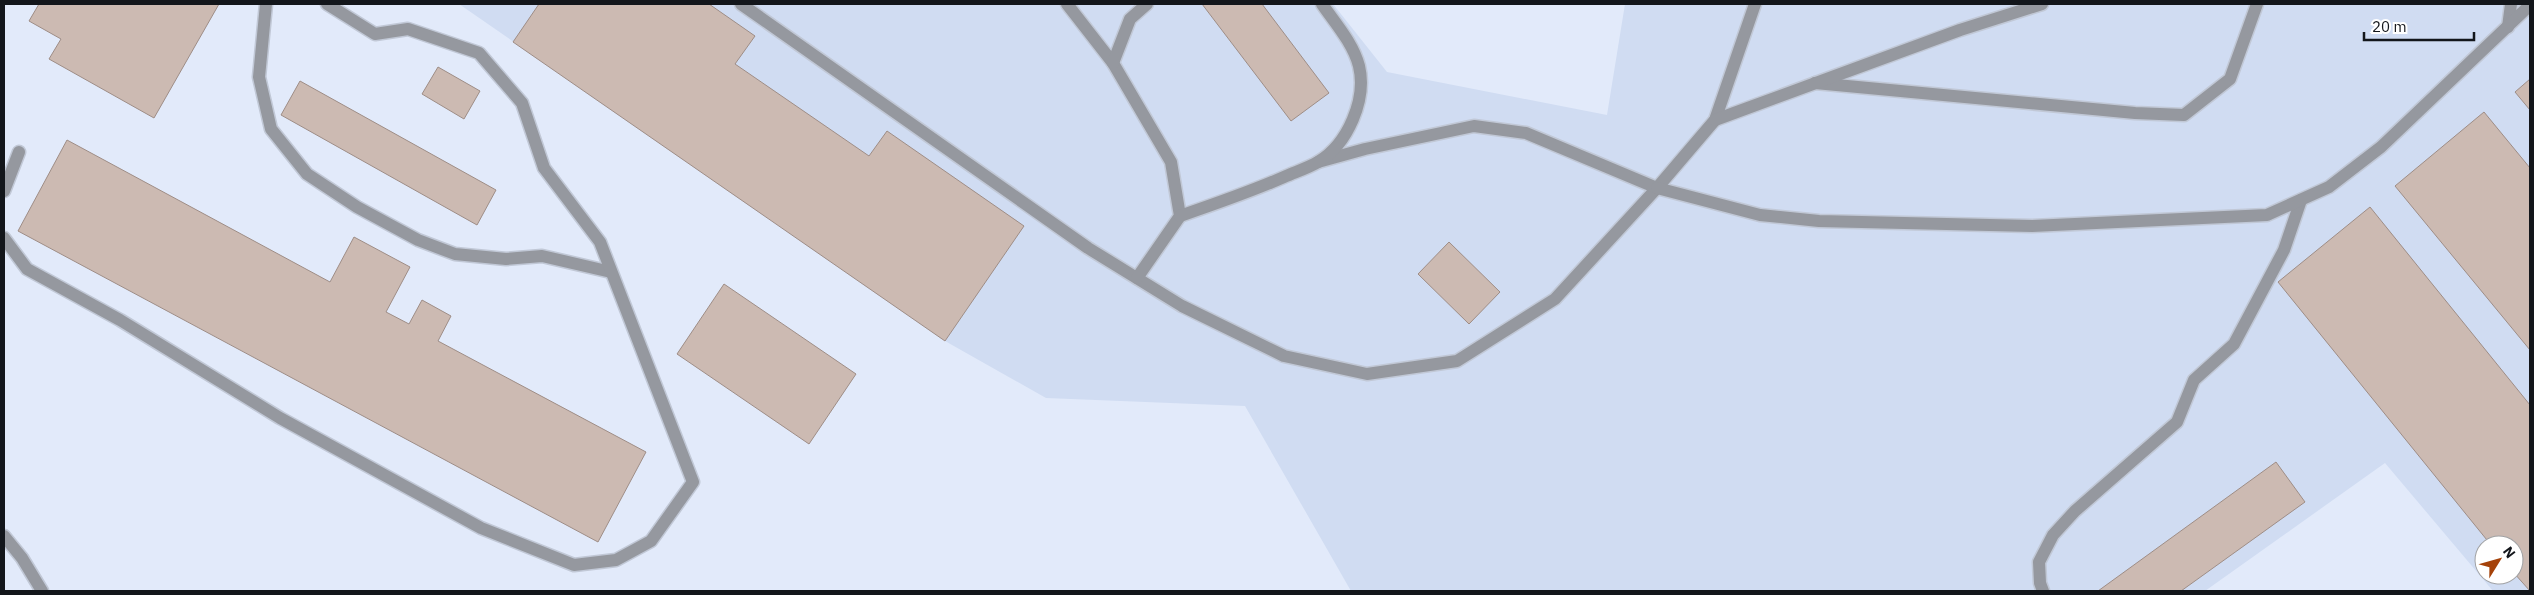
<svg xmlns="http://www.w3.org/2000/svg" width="2534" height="595" viewBox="0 0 2534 595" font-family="'IBM Plex Sans',sans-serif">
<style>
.built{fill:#d0dcf2;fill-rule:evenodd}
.building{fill:#ccbab2;stroke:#9e8d86}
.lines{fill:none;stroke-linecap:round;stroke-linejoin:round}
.service-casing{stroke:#c1c8d6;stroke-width:15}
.minor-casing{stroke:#c1c8d6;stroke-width:15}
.service{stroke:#95989f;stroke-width:12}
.minor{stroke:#95989f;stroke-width:12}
</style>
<rect width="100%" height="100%" fill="#e2eafa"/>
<!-- built -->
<path class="built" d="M 459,4 L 1333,4 L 1387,72 L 1607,115 L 1625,4 L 2530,4 L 2530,591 L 2493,591 L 2385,463 L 2205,591 L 1351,591 L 1245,406 L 1046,398 L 945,341 ZM 2484,545 L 2514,545 L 2514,575 L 2484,575 Z"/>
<!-- building -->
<g class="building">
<path d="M 39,4 L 219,4 L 154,118 L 49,59 L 61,39 L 29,21 Z"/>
<path d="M 539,4 L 709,4 L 755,36 L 735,64 L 869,156 L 887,131 L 1024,226 L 945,341 L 513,42 Z"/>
<path d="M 1202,4 L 1262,4 L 1329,93 L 1291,121 Z"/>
<path d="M 438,67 L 480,91 L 464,119 L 422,94 Z"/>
<path d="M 2530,79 L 2530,110 L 2515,92 Z"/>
<path d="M 300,81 L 496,190 L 477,225 L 281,115 Z"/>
<path d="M 2484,112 L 2530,168 L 2530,350 L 2395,186 Z"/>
<path d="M 67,140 L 330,282 L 354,237 L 410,267 L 386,312 L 409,324 L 422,300 L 451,316 L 438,341 L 646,452 L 598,542 L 18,231 Z"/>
<path d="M 2370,207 L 2530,405 L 2530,591 L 2514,573 L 2514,545 L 2491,545 L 2278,282 Z"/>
<path d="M 1449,242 L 1500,292 L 1469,324 L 1418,274 Z"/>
<path d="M 724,284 L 856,374 L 809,444 L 677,354 Z"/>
<path d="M 2276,462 L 2305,502 L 2181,591 L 2098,591 Z"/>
</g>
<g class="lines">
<!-- service casing -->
<g class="service-casing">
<g id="service">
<path d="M 266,4 L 259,77 L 271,129 L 307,174 L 357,207 L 418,240 L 455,254 L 506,259 L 542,256 L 611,272"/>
<path d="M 741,4 L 1088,248 L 1182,306 L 1284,356 L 1367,374 L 1457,361 L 1555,299 L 1657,188 L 1715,120 L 1755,4"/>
<path d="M 1067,4 L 1113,63 L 1171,162 L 1180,216 L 1137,278"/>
<path d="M 2508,27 L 2511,4"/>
<path d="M 1113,63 L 1130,19 L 1147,4"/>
<path d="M 1815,83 L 2135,113 L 2184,115 L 2230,79 L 2257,4"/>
<path d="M 1715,120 L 1960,30 L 2042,4"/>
<path d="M 1318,162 L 1365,149 L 1474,126 L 1526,133 L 1657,188"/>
<path d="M 4,191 L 19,152"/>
<path d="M 1180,216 C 1215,204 1250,192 1284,177 C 1295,172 1308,168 1318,162 C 1348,144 1367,99 1359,66 C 1353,43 1335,23 1322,4"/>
<path d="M 4,238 L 27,269 L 120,320 L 280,418 L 481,528 L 574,565 L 616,560 L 651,541 L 693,482 L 600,242 L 544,168 L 522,103 L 479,53 L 408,29 L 375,34 L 327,4"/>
<path d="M 2043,591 L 2040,583 L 2039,562 L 2053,535 L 2075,511 L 2177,422 L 2194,380 L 2234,344 L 2284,250 L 2301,200"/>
</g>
</g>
<!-- minor casing -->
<g class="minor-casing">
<g id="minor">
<path d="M 1657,188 L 1760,215 L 1819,221 L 2032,226 L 2267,215 L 2329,187 L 2381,147 L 2530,5"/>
<path d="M 4,536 L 22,558 L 42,591"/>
</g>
</g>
<!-- service -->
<use href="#service" class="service"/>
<!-- minor -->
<use href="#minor" class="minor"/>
</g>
<!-- border -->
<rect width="2534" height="595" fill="none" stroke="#13161b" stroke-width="10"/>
<!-- north arrow -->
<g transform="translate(2499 560) rotate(53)"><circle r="24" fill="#ffffff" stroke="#a1a2a4"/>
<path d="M0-4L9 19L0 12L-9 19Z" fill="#a54209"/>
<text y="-8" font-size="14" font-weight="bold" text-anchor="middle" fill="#13161b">N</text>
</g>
<!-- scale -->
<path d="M2364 32v8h110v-8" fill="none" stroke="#13161b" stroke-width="2.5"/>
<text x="2372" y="32" font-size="15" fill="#13161b" stroke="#ffffff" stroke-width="4" paint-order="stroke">20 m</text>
</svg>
